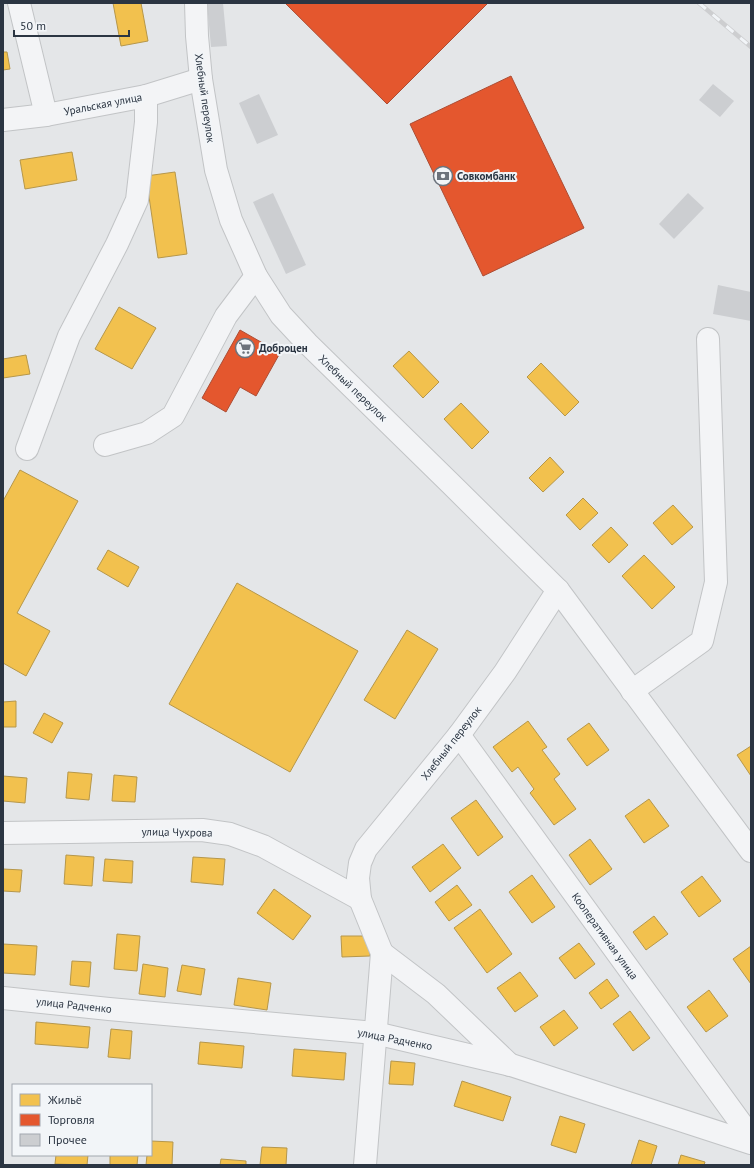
<svg xmlns="http://www.w3.org/2000/svg" width="754" height="1168" viewBox="0 0 754 1168" font-family="'PT Sans',sans-serif">
<style>
.homes{fill:#f2c14e;stroke:#b6974a}
.shops{fill:#e4572e;stroke:#ac4d34}
.building{fill:#ccced1}
.lines{fill:none;stroke-linecap:round;stroke-linejoin:round}
.minor-casing{stroke:#c2c4c6;stroke-width:24}
.minor{stroke:#f3f4f6;stroke-width:22}
.rail-casing{stroke:#cdced0;stroke-width:4.5}
.rail{stroke:#f2f5f8;stroke-width:3;stroke-dasharray:9;stroke-linecap:butt}
.labels{text-anchor:middle;stroke-width:4;stroke-linejoin:round;paint-order:stroke}
.street-label{font-size:11px;fill:#2b3542;stroke:#f2f5f8}
.poi-label{font-size:11px;font-weight:bold;fill:#2b3542;stroke:#f2f5f8;text-anchor:start}
</style>
<rect width="100%" height="100%" fill="#e4e6e8"/>
<!-- homes -->
<g class="homes">
<path d="M 113,3 L 141,3 L 148,41 L 121,46 Z"/>
<path d="M 3,52 L 7,52 L 10,69 L 3,70 Z"/>
<path d="M 72,152 L 77,180 L 25,189 L 20,160 Z"/>
<path d="M 175,172 L 187,254 L 158,258 L 146,176 Z"/>
<path d="M 119,307 L 156,328 L 132,369 L 95,349 Z"/>
<path d="M 409,351 L 439,382 L 423,398 L 393,366 Z"/>
<path d="M 26,355 L 30,374 L 3,378 L 3,359 Z"/>
<path d="M 541,363 L 579,402 L 565,416 L 527,377 Z"/>
<path d="M 461,403 L 489,432 L 472,449 L 444,419 Z"/>
<path d="M 550,457 L 564,472 L 543,492 L 529,478 Z"/>
<path d="M 20,470 L 78,501 L 17,613 L 50,631 L 26,676 L 3,663 L 3,501 Z"/>
<path d="M 583,498 L 598,513 L 580,530 L 566,515 Z"/>
<path d="M 673,505 L 693,527 L 672,545 L 653,523 Z"/>
<path d="M 611,527 L 628,545 L 609,563 L 592,545 Z"/>
<path d="M 108,550 L 139,567 L 128,587 L 97,569 Z"/>
<path d="M 644,555 L 675,587 L 652,609 L 622,576 Z"/>
<path d="M 237,583 L 358,651 L 290,772 L 169,704 Z"/>
<path d="M 407,630 L 438,649 L 395,719 L 364,700 Z"/>
<path d="M 16,701 L 16,727 L 3,727 L 3,702 Z"/>
<path d="M 44,713 L 63,723 L 52,743 L 33,733 Z"/>
<path d="M 528,721 L 547,747 L 542,750 L 560,774 L 554,779 L 576,809 L 554,825 L 530,793 L 534,789 L 518,767 L 512,772 L 493,747 Z"/>
<path d="M 589,723 L 609,750 L 587,766 L 567,739 Z"/>
<path d="M 751,746 L 751,776 L 737,755 Z"/>
<path d="M 68,772 L 92,774 L 89,800 L 66,798 Z"/>
<path d="M 114,775 L 137,777 L 135,802 L 112,801 Z"/>
<path d="M 3,776 L 27,778 L 25,803 L 3,801 Z"/>
<path d="M 649,799 L 669,826 L 644,843 L 625,816 Z"/>
<path d="M 476,800 L 503,837 L 478,856 L 451,818 Z"/>
<path d="M 590,839 L 612,869 L 590,885 L 569,855 Z"/>
<path d="M 443,844 L 461,868 L 430,892 L 412,867 Z"/>
<path d="M 66,855 L 94,857 L 92,886 L 64,884 Z"/>
<path d="M 193,857 L 225,859 L 223,885 L 191,882 Z"/>
<path d="M 105,859 L 133,861 L 132,883 L 103,881 Z"/>
<path d="M 3,869 L 22,870 L 20,892 L 3,891 Z"/>
<path d="M 532,875 L 555,907 L 532,923 L 509,892 Z"/>
<path d="M 702,876 L 721,901 L 699,917 L 681,892 Z"/>
<path d="M 457,885 L 472,905 L 449,921 L 435,902 Z"/>
<path d="M 274,889 L 311,916 L 293,940 L 257,913 Z"/>
<path d="M 480,909 L 512,954 L 487,973 L 454,928 Z"/>
<path d="M 654,916 L 668,934 L 646,950 L 633,932 Z"/>
<path d="M 117,934 L 140,936 L 137,971 L 114,969 Z"/>
<path d="M 341,936 L 370,936 L 370,956 L 342,957 Z"/>
<path d="M 579,943 L 595,964 L 575,979 L 559,958 Z"/>
<path d="M 3,944 L 37,946 L 35,975 L 3,973 Z"/>
<path d="M 751,946 L 751,984 L 733,959 Z"/>
<path d="M 72,961 L 91,962 L 89,987 L 70,985 Z"/>
<path d="M 143,964 L 168,968 L 165,997 L 139,994 Z"/>
<path d="M 182,965 L 205,969 L 201,995 L 177,991 Z"/>
<path d="M 520,972 L 538,996 L 515,1012 L 497,988 Z"/>
<path d="M 238,978 L 271,983 L 267,1010 L 234,1005 Z"/>
<path d="M 607,979 L 619,996 L 601,1009 L 589,993 Z"/>
<path d="M 709,990 L 728,1016 L 706,1032 L 687,1007 Z"/>
<path d="M 564,1010 L 578,1028 L 554,1046 L 540,1027 Z"/>
<path d="M 630,1011 L 650,1038 L 633,1051 L 613,1024 Z"/>
<path d="M 36,1022 L 90,1027 L 88,1048 L 35,1044 Z"/>
<path d="M 111,1029 L 132,1031 L 130,1059 L 108,1057 Z"/>
<path d="M 200,1042 L 244,1046 L 242,1068 L 198,1064 Z"/>
<path d="M 294,1049 L 346,1053 L 344,1080 L 292,1076 Z"/>
<path d="M 391,1061 L 415,1063 L 413,1085 L 389,1084 Z"/>
<path d="M 462,1081 L 511,1097 L 503,1121 L 454,1106 Z"/>
<path d="M 560,1116 L 585,1124 L 576,1153 L 551,1145 Z"/>
<path d="M 639,1140 L 657,1146 L 651,1165 L 631,1165 Z"/>
<path d="M 151,1141 L 173,1142 L 172,1165 L 146,1165 L 147,1155 L 151,1155 Z"/>
<path d="M 262,1147 L 287,1148 L 286,1165 L 260,1165 Z"/>
<path d="M 56,1155 L 88,1155 L 87,1165 L 55,1164 Z"/>
<path d="M 110,1155 L 138,1155 L 137,1165 L 110,1165 Z"/>
<path d="M 681,1155 L 705,1162 L 704,1165 L 678,1165 Z"/>
<path d="M 221,1159 L 246,1161 L 246,1165 L 220,1165 Z"/>
</g>
<!-- shops -->
<g class="shops">
<path d="M 285,3 L 488,3 L 387,104 Z"/>
<path d="M 511,76 L 584,228 L 483,276 L 410,124 Z"/>
<path d="M 240,330 L 280,353 L 256,396 L 240,387 L 226,412 L 202,398 Z"/>
</g>
<!-- building -->
<g class="building">
<path d="M 207,3 L 223,3 L 227,46 L 211,47 Z"/>
<path d="M 713,84 L 734,101 L 720,117 L 699,100 Z"/>
<path d="M 259,94 L 278,135 L 257,144 L 239,103 Z"/>
<path d="M 273,193 L 306,265 L 286,274 L 253,202 Z"/>
<path d="M 688,193 L 704,208 L 674,239 L 659,224 Z"/>
<path d="M 718,285 L 751,292 L 751,321 L 713,314 Z"/>
</g>
<g class="lines">
<!-- minor casing -->
<g class="minor-casing">
<g id="minor">
<path d="M 19,3 L 46,115"/>
<path d="M 196,3 L 197,36 L 201,79 L 216,170 L 231,220 L 256,276 L 281,315 L 307,343 L 452,485 L 558,590 L 751,851"/>
<path d="M 3,120 L 46,115 L 146,96 L 201,79"/>
<path d="M 105,445 L 147,433 L 173,416 L 226,316 L 256,276"/>
<path d="M 27,449 L 69,336 L 117,244 L 137,200 L 146,122 L 146,96"/>
<path d="M 632,691 L 702,641 L 716,582 L 708,339"/>
<path d="M 459,735 L 751,1137"/>
<path d="M 3,833 L 202,830 L 230,834 L 263,846 L 360,899"/>
<path d="M 382,953 L 436,994 L 510,1065"/>
<path d="M 3,998 L 109,1009 L 375,1033 L 511,1065 L 751,1143"/>
<path d="M 365,1165 L 382,953 L 360,899 L 358,878 L 360,863 L 366,849 L 459,735 L 505,672 L 558,590"/>
</g>
</g>
<!-- minor -->
<use href="#minor" class="minor"/>
<!-- rail casing -->
<g class="rail-casing">
<path id="rail" d="M 699,3 L 751,47"/>
</g>
<!-- rail -->
<use href="#rail" class="rail"/>
</g>
<!-- icons -->
<defs>
<g id="bank-ring" transform="scale(1)"><circle r="9.5" fill="#f2f5f8" stroke="#6c737c" stroke-width="1.5"/><path d="M-6-4H6V4H-6ZM0-2.3a2.3 2.3 0 1 0 0 4.6a2.3 2.3 0 1 0 0-4.6Z" fill="#6c737c"/></g>
<g id="supermarket-ring" transform="scale(1)"><circle r="9.5" fill="#f2f5f8" stroke="#6c737c" stroke-width="1.5"/><path d="M-6-5.5h2.5l.6 2H6L4.5 2H-2.5L-4.4-4H-6ZM-1.5 3.2a1.3 1.3 0 1 0 .1 0ZM3 3.2a1.3 1.3 0 1 0 .1 0Z" fill="#6c737c"/></g>
</defs>
<g fill-rule="evenodd">
<use href="#bank-ring" x="443" y="176"/>
<use href="#supermarket-ring" x="245" y="348"/>
</g>
<g class="labels">
<!-- street labels -->
<g class="street-label">
<text transform="translate(205 98) rotate(82)" y="4">Хлебный переулок</text>
<text transform="translate(103 104) rotate(-11)" y="4">Уральская улица</text>
<text transform="translate(353 388) rotate(44)" y="4">Хлебный переулок</text>
<text transform="translate(451 743) rotate(-52)" y="4">Хлебный переулок</text>
<text transform="translate(177 832) rotate(1)" y="4">улица Чухрова</text>
<text transform="translate(605 936) rotate(54)" y="4">Кооперативная улица</text>
<text transform="translate(74 1005) rotate(6)" y="4">улица Радченко</text>
<text transform="translate(395 1039) rotate(11)" y="4">улица Радченко</text>
</g>
<!-- poi labels -->
<g class="poi-label">
<text x="457" y="180">Совкомбанк</text>
<text x="259" y="352">Доброцен</text>
</g>
</g>
<!-- border -->
<rect width="754" height="1168" fill="none" stroke="#2b3542" stroke-width="8"/>
<!-- legend -->
<rect x="12" y="1084" width="140" height="72" fill="#f2f5f8" stroke="#a2a8af"/>
<rect x="20" y="1094" width="20" height="12" fill="#f2c14e" stroke="#a2a8af"/>
<text x="48" y="1104" font-size="12" fill="#2b3542">Жильё</text>
<rect x="20" y="1114" width="20" height="12" fill="#e4572e" stroke="#a2a8af"/>
<text x="48" y="1124" font-size="12" fill="#2b3542">Торговля</text>
<rect x="20" y="1134" width="20" height="12" fill="#ccced1" stroke="#a2a8af"/>
<text x="48" y="1144" font-size="12" fill="#2b3542">Прочее</text>
<!-- scale -->
<path d="M14 30v6h115v-6" fill="none" stroke="#2b3542" stroke-width="2"/>
<text x="20" y="30" font-size="12" fill="#2b3542" stroke="#f2f5f8" stroke-width="3" paint-order="stroke">50 m</text>
</svg>
